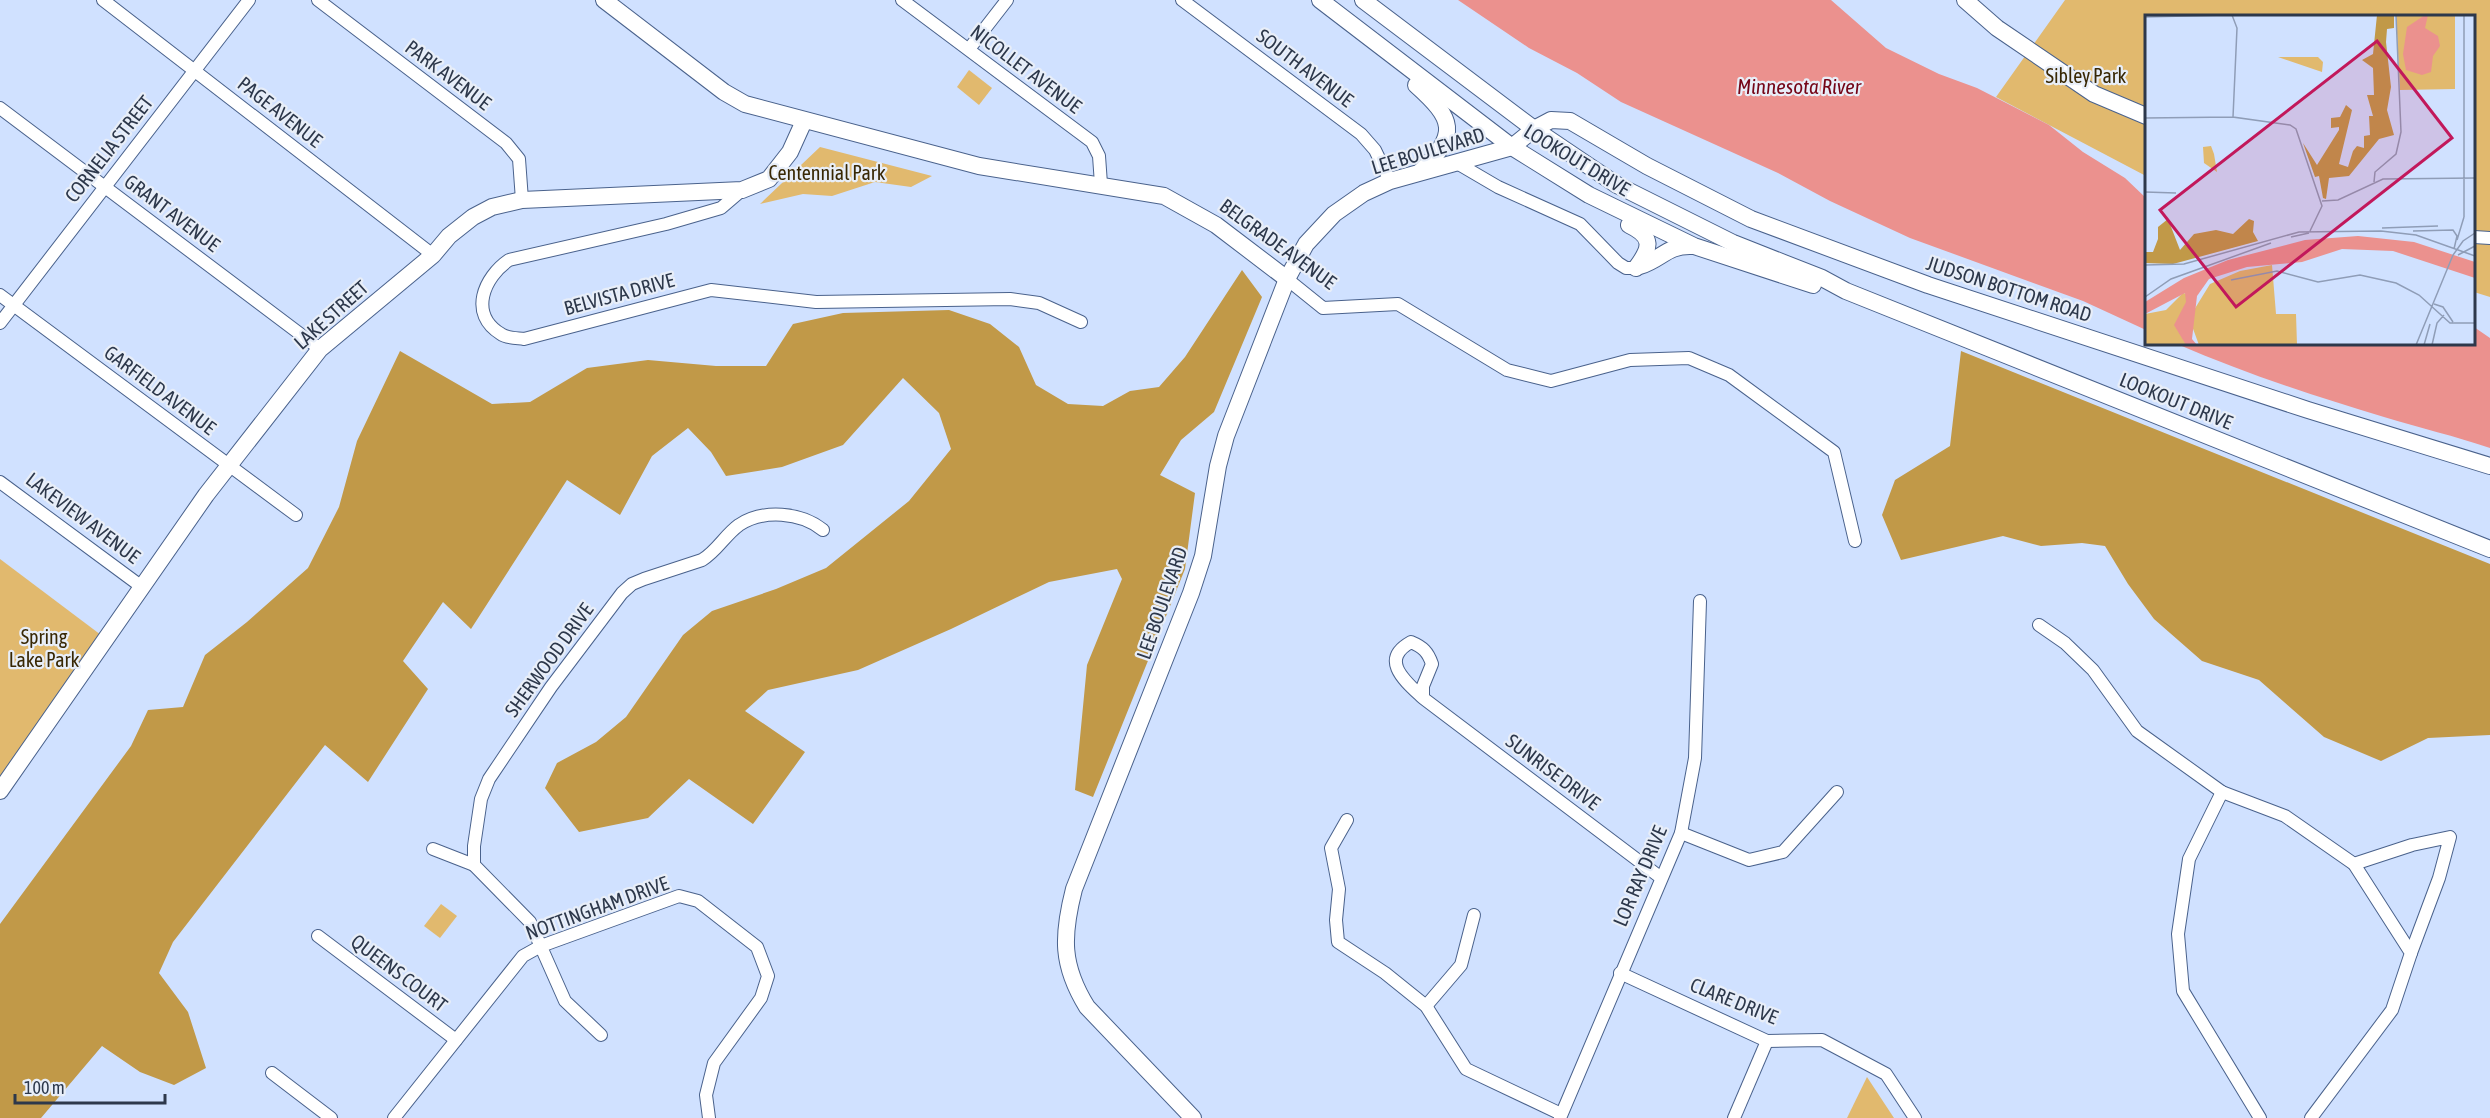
<svg xmlns="http://www.w3.org/2000/svg" width="2490" height="1118" viewBox="0 0 2490 1118" font-family="'Asap Condensed',sans-serif">
<style>
.green{fill:#e1b96e}
.forest{fill:#c19948}
.water{fill:#eb918e}
.lines{fill:none;stroke-linecap:round;stroke-linejoin:round}
.street-casing{stroke:#4a628c;stroke-width:14}
.secondary-casing{stroke:#4a628c;stroke-width:18}
.street{stroke:#fff;stroke-width:12}
.secondary{stroke:#fff;stroke-width:16}
.labels{text-anchor:middle;stroke-width:4.5;stroke-linejoin:round;paint-order:stroke}
.street-label{font-size:20px;fill:#2d384b;stroke:#e8eef8}
.park-label{font-size:20px;fill:#382703;stroke:#e8eef8}
.water-label{font-size:21px;font-style:italic;fill:#740517;stroke:#e8eef8}
.inset-road{fill:none;stroke:#8f9db7;stroke-width:1.5}
.view{fill:#c2185b;fill-opacity:0.15;stroke:#c2185b;stroke-width:3}
.inset-edge{fill:none;stroke:#2d384b;stroke-width:3}
</style>
<rect width="100%" height="100%" fill="#d0e1ff"/>
<!-- green -->
<g class="green">
<path d="M 2065,0 L 2490,0 L 2490,297 L 2474,292 L 2474,16 L 2146,16 L 2146,176 L 1996,97 Z"/>
<path d="M 969,70 L 992,88 L 979,105 L 957,87 Z"/>
<path d="M 820,147 L 932,176 L 911,187 L 875,182 L 832,196 L 803,194 L 760,204 Z"/>
<path d="M 0,559 L 105,638 L 0,791 Z"/>
<path d="M 441,904 L 457,916 L 440,938 L 424,926 Z"/>
<path d="M 1867,1077 L 1894,1118 L 1847,1118 Z"/>
</g>
<!-- forest -->
<g class="forest">
<path d="M 1242,270 L 1262,297 L 1214,412 L 1181,440 L 1160,475 L 1195,493 L 1185,569 L 1093,797 L 1075,790 L 1087,665 L 1122,579 L 1117,569 L 1049,582 L 951,629 L 858,670 L 768,690 L 745,711 L 805,752 L 753,824 L 689,779 L 648,818 L 579,832 L 545,788 L 557,763 L 596,742 L 626,717 L 683,635 L 712,611 L 776,589 L 826,568 L 909,501 L 951,449 L 939,413 L 903,378 L 843,445 L 782,467 L 726,476 L 711,452 L 688,428 L 652,456 L 620,515 L 567,480 L 471,629 L 443,602 L 403,661 L 428,689 L 368,782 L 325,745 L 173,942 L 159,973 L 188,1012 L 206,1068 L 174,1085 L 140,1072 L 102,1046 L 41,1118 L 0,1118 L 0,924 L 131,746 L 148,710 L 183,707 L 205,655 L 247,622 L 308,568 L 339,507 L 357,441 L 400,351 L 492,404 L 530,402 L 587,368 L 648,360 L 716,366 L 766,366 L 793,324 L 843,313 L 949,310 L 990,324 L 1019,347 L 1036,385 L 1068,404 L 1103,406 L 1130,391 L 1159,387 L 1185,357 Z"/>
<path d="M 1961,351 L 2490,564 L 2490,735 L 2428,738 L 2381,761 L 2324,737 L 2259,680 L 2202,661 L 2154,619 L 2128,584 L 2105,546 L 2082,543 L 2041,546 L 2003,536 L 1901,560 L 1882,515 L 1895,480 L 1950,446 Z"/>
</g>
<!-- water -->
<g class="water">
<path d="M 1458,0 L 1831,0 L 1886,48 L 1939,74 L 1977,88 L 2049,125 L 2083,152 L 2125,178 L 2146,198 L 2146,330 L 2083,301 L 1910,238 L 1830,201 L 1778,173 L 1621,102 L 1577,73 L 1529,48 Z"/>
<path d="M 2474,327 L 2490,338 L 2490,448 C 2455,436 2420,428 2384,417 C 2314,396 2244,373 2177,344 L 2474,344 Z"/>
</g>
<g class="lines">
<!-- street casing -->
<g class="street-casing">
<g id="street">
<path d="M 103,0 L 433,255"/>
<path d="M 318,0 L 506,143 L 519,159 L 522,200"/>
<path d="M 902,0 L 1092,142 L 1099,156 L 1101,184"/>
<path d="M 1182,0 L 1361,134 L 1375,150 L 1390,181"/>
<path d="M 969,49 L 1007,0"/>
<path d="M 0,108 L 320,349"/>
<path d="M 1457,163 L 1498,187 L 1580,224 L 1618,263 L 1626,268 L 1636,268"/>
<path d="M 742,190 L 721,208 L 666,224 L 509,260 C 484,277 468,314 501,334 C 506,338 517,338 524,339 L 711,290 L 816,302 L 1010,299 L 1039,303 L 1081,322"/>
<path d="M 2474,237 L 2490,238"/>
<path d="M 1287,279 L 1323,308 L 1398,304 L 1507,370 L 1551,381 L 1630,360 L 1689,358 L 1729,375 L 1834,452 L 1855,541"/>
<path d="M 0,295 L 296,515"/>
<path d="M 0,323 L 249,0"/>
<path d="M 0,482 L 142,587"/>
<path d="M 2039,625 L 2065,643 L 2093,670 L 2137,731 L 2222,792 L 2285,816 L 2354,864 L 2411,953 L 2392,1010 L 2311,1118"/>
<path d="M 1423,698 C 1405,681 1379,660 1411,642 C 1423,647 1428,652 1432,664 L 1423,686 L 1423,698 L 1660,877"/>
<path d="M 2222,792 L 2189,859 L 2178,934 L 2183,991 L 2260,1118"/>
<path d="M 1347,820 L 1331,848 L 1339,889 L 1336,920 L 1338,942 L 1385,973 L 1426,1006 L 1466,1069 L 1561,1114"/>
<path d="M 1681,833 L 1749,860 L 1783,852 L 1837,792"/>
<path d="M 433,849 L 474,865"/>
<path d="M 2354,864 L 2412,845 L 2450,837 L 2439,878 L 2411,953"/>
<path d="M 318,936 L 456,1040"/>
<path d="M 1620,973 L 1767,1041 L 1822,1040 L 1886,1074 L 1915,1118"/>
<path d="M 1426,1006 L 1461,965 L 1474,915"/>
<path d="M 601,1035 L 565,1001 L 530,922 L 474,865 L 474,846 L 481,799 L 489,779 L 551,687 L 622,593 L 632,584 L 644,579 L 702,560 C 717,551 725,535 739,525 C 763,509 801,512 823,530"/>
<path d="M 272,1073 L 331,1118"/>
<path d="M 394,1118 L 523,956 L 541,946 L 679,896 L 698,901 L 757,947 L 768,976 L 761,998 L 714,1063 L 706,1095 L 709,1118"/>
<path d="M 1560,1118 L 1681,833 L 1695,758 L 1700,601"/>
<path d="M 1734,1118 L 1767,1041"/>
</g>
</g>
<!-- secondary casing -->
<g class="secondary-casing">
<g id="secondary">
<path d="M 604,0 L 724,92 L 745,104 L 979,166 L 1164,196 L 1216,225 L 1287,279"/>
<path d="M 1320,0 L 1512,147 L 1589,195 L 1694,246 L 1813,285"/>
<path d="M 1363,0 L 1534,129 L 1617,185 L 1733,243 L 1822,278 L 1846,291 L 2490,549"/>
<path d="M 1965,0 L 1997,28 L 2094,94 L 2146,116"/>
<path d="M 1416,85 C 1454,119 1459,134 1421,171"/>
<path d="M 1629,225 C 1654,237 1651,248 1636,268"/>
<path d="M 1640,266 C 1662,259 1667,245 1692,246"/>
<path d="M 0,791 L 206,495 L 320,349 L 433,255 L 449,236 L 473,217 L 492,207 L 522,200 L 742,190 L 769,179 L 790,152 L 804,121"/>
<path d="M 1193,1118 L 1087,1007 C 1061,965 1062,936 1074,889 L 1191,593 L 1203,556 L 1218,466 L 1226,436 L 1287,279 L 1306,244 L 1334,214 L 1364,193 L 1390,181 L 1512,147 L 1534,129 L 1551,120 L 1570,121 L 1647,166 L 1751,219 L 1928,285 L 2308,410 L 2490,466"/>
</g>
</g>
<!-- street -->
<use href="#street" class="street"/>
<!-- secondary -->
<use href="#secondary" class="secondary"/>
</g>
<g class="labels">
<!-- street labels -->
<g class="street-label">
<text transform="translate(1305 68) rotate(37)" y="7">SOUTH AVENUE</text>
<text transform="translate(1026 69) rotate(37)" y="7">NICOLLET AVENUE</text>
<text transform="translate(448 75) rotate(37)" y="7">PARK AVENUE</text>
<text transform="translate(280 112) rotate(38)" y="7">PAGE AVENUE</text>
<text transform="translate(109 149) rotate(-52)" y="7">CORNELIA STREET</text>
<text transform="translate(1428 151) rotate(-17)" y="7">LEE BOULEVARD</text>
<text transform="translate(1577 160) rotate(31)" y="7">LOOKOUT DRIVE</text>
<text transform="translate(172 213) rotate(37)" y="7">GRANT AVENUE</text>
<text transform="translate(1278 244) rotate(36)" y="7">BELGRADE AVENUE</text>
<text transform="translate(2009 289) rotate(18)" y="7">JUDSON BOTTOM ROAD</text>
<text transform="translate(619 294) rotate(-15)" y="7">BELVISTA DRIVE</text>
<text transform="translate(331 315) rotate(-42)" y="7">LAKE STREET</text>
<text transform="translate(160 390) rotate(37)" y="7">GARFIELD AVENUE</text>
<text transform="translate(2176 401) rotate(22)" y="7">LOOKOUT DRIVE</text>
<text transform="translate(83 518) rotate(37)" y="7">LAKEVIEW AVENUE</text>
<text transform="translate(1162 603) rotate(-71)" y="7">LEE BOULEVARD</text>
<text transform="translate(549 660) rotate(-54)" y="7">SHERWOOD DRIVE</text>
<text transform="translate(1553 772) rotate(37)" y="7">SUNRISE DRIVE</text>
<text transform="translate(1640 876) rotate(-67)" y="7">LOR RAY DRIVE</text>
<text transform="translate(597 908) rotate(-20)" y="7">NOTTINGHAM DRIVE</text>
<text transform="translate(399 973) rotate(37)" y="7">QUEENS COURT</text>
<text transform="translate(1734 1001) rotate(22)" y="7">CLARE DRIVE</text>
</g>
<!-- park labels -->
<g class="park-label">
<text x="2086" y="83">Sibley Park</text>
<text x="827" y="180">Centennial Park</text>
<text x="44" y="644">Spring<tspan x="44" dy="23">Lake Park</tspan></text>
</g>
<!-- water labels -->
<g class="water-label">
<text x="1799" y="94">Minnesota River</text>
</g>
</g>
<!-- overview -->
<g transform="translate(2145 15)">
<rect width="330" height="330" fill="#d0e1ff"/>
<path d="M 251,0 L 310,0 L 310,74 L 255,75 ZM 133,42 L 173,42 L 178,47 L 177,57 ZM 66,131 L 69,139 L 72,157 L 59,148 L 58,132 ZM 127,250 L 131,299 L 151,299 L 152,330 L 54,330 L 47,311 L 49,295 L 65,269 L 95,256 ZM 38,278 L 43,279 L 43,330 L 0,330 L 0,299 L 21,295 Z" fill="#e1b96e"/>
<path d="M 232,0 L 249,0 L 249,13 L 242,14 L 241,27 L 246,72 L 242,95 L 249,120 L 234,124 L 204,161 L 184,163 L 181,184 L 178,183 L 174,161 L 170,162 L 158,128 L 172,150 L 194,115 L 194,112 L 186,113 L 186,103 L 195,102 L 201,90 L 207,95 L 194,149 L 203,152 L 208,136 L 212,131 L 219,133 L 219,121 L 225,120 L 224,101 L 228,101 L 222,80 L 229,80 L 228,53 L 217,45 L 228,39 ZM 23,204 L 35,235 L 49,219 L 71,215 L 88,219 L 104,204 L 109,206 L 108,217 L 113,226 L 28,249 L 0,248 L 0,237 L 8,237 L 13,224 L 13,212 Z" fill="#c19948"/>
<path d="M 280,0 L 283,0 L 280,13 L 293,21 L 295,31 L 288,41 L 286,57 L 277,60 L 261,55 L 258,39 L 262,12 ZM 213,221 L 269,227 L 330,247 L 330,263 L 248,236 L 197,234 L 157,247 L 102,252 L 64,264 L 52,281 L 47,324 L 52,330 L 41,330 L 29,310 L 41,287 L 40,278 L 0,299 L 0,287 L 39,263 L 83,245 L 160,225 Z" fill="#eb918e"/>
<path class="inset-road" d="M 87,0 L 92,13 L 88,102 L 145,110 L 151,114 L 177,191 L 165,216M 319,0 L 319,202M 0,2 L 82,0M 0,103 L 88,102M 229,167 L 230,157 L 251,139 L 256,117 L 251,0M 0,177 L 31,178M 177,186 L 193,185 L 238,164 L 330,163M 237,213 L 293,211M 236,216 L 271,220 L 330,241M 268,216 L 308,215 L 312,221 L 309,234M 146,222 L 164,218M 312,225 L 319,202M 313,240 L 330,231M 0,250 L 39,249 L 154,217 L 236,216M 86,265 L 132,256 L 173,267 L 215,260 L 251,268 L 274,280 L 305,308 L 330,308M 0,282 L 26,264 L 126,228M 289,289 L 298,292 L 308,307M 271,330 L 308,240 L 318,226 L 330,218M 279,330 L 285,309M 287,330 L 292,308 L 299,300"/>
<path class="view" d="M 232,26 L 307,123 L 91,292 L 15,195 Z"/>
<rect width="330" height="330" class="inset-edge"/>
</g>
<!-- scale -->
<path d="M15 1094v9h150v-9" fill="none" stroke="#2d384b" stroke-width="3"/>
<text x="24" y="1094" font-size="18" fill="#2d384b" stroke="#e8eef8" stroke-width="4.5" paint-order="stroke">100 m</text>
</svg>
